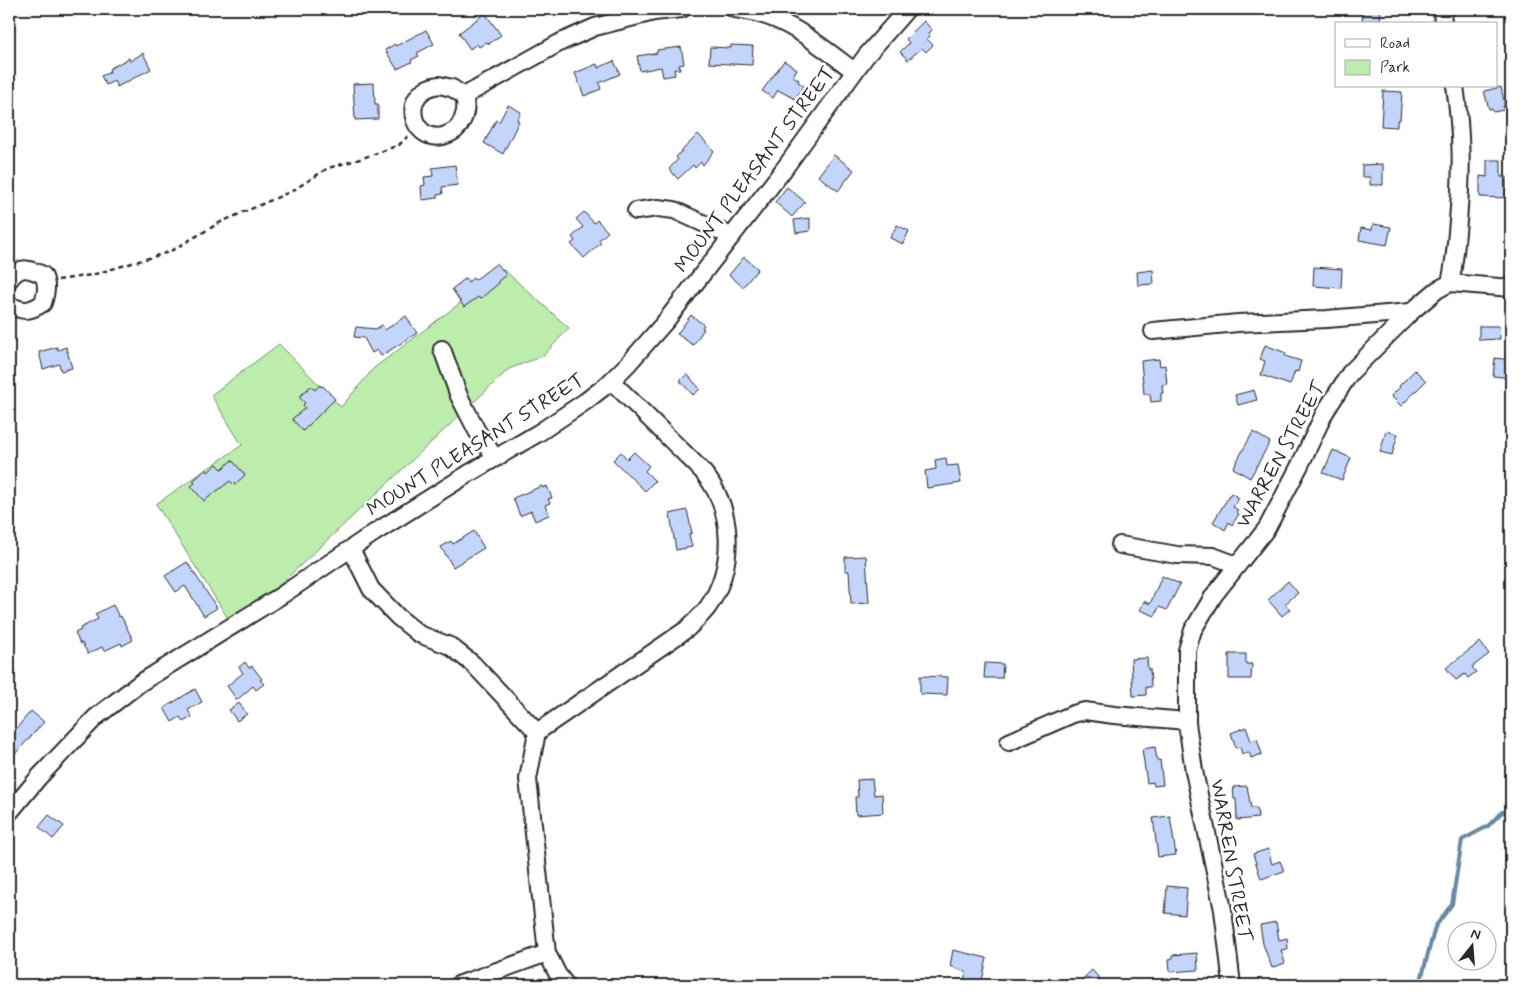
<svg xmlns="http://www.w3.org/2000/svg" width="1520" height="994" viewBox="0 0 1520 994" font-family="Mynerve,sans-serif">
<style>
.green{fill:#bcedad;stroke:#748c6c}
.lines{fill:none;stroke-linecap:round;stroke-linejoin:round}
.stream{stroke:#6889a1;stroke-width:4}
.building{fill:#c3d5fb;stroke:#2b2b2b}
.minor-casing{stroke:#2b2b2b;stroke-width:20}
.path{stroke:#2b2b2b;stroke-width:2.5;stroke-dasharray:5 4;stroke-linecap:butt}
.minor{stroke:#fff;stroke-width:16}
.labels{text-anchor:middle;stroke-width:5;stroke-linejoin:round;paint-order:stroke}
.street-label{font-size:20px;fill:#2b2b2b;stroke:#fff}
</style>
<rect width="100%" height="100%" fill="#fff"/>
<filter id="ink" filterUnits="userSpaceOnUse"><feTurbulence type="fractalNoise" baseFrequency=".02" numOctaves="2"/><feDisplacementMap in="SourceGraphic" scale="10" xChannelSelector="R" yChannelSelector="G"/><feConvolveMatrix kernelMatrix="1 2 1 2 8 2 1 2 1" color-interpolation-filters="sRGB"/></filter>
<g filter="url(#ink)">
<!-- green -->
<path class="green" d="M 504,270 L 569,328 L 543,356 L 509,369 L 234,628 L 156,504 L 242,445 L 211,395 L 279,344 L 341,407 L 374,368 Z"/>
<g class="lines">
<!-- stream -->
<path class="stream" d="M 1416,985 L 1421,980 L 1435,927 L 1452,904 L 1462,840 L 1488,826 L 1502,812 L 1511,812"/>
</g>
<!-- building -->
<g class="building">
<path d="M 1363,9 L 1381,9 L 1380,24 L 1362,24 Z"/>
<path d="M 485,13 L 501,35 L 489,44 L 487,42 L 479,47 L 477,44 L 470,49 L 459,33 Z"/>
<path d="M 924,21 L 932,30 L 928,34 L 930,36 L 927,39 L 933,45 L 926,52 L 922,48 L 908,60 L 900,52 L 909,43 L 906,39 Z"/>
<path d="M 426,30 L 434,44 L 417,53 L 419,56 L 411,60 L 412,62 L 397,69 L 385,50 L 395,44 L 396,46 Z"/>
<path d="M 731,45 L 753,46 L 752,65 L 709,63 L 710,47 L 731,48 Z"/>
<path d="M 681,47 L 684,64 L 679,65 L 680,69 L 674,69 L 675,75 L 663,77 L 661,67 L 640,71 L 637,56 L 657,53 L 657,50 Z"/>
<path d="M 143,53 L 151,69 L 117,87 L 114,81 L 106,85 L 101,76 L 110,72 L 109,69 L 129,58 L 130,61 Z"/>
<path d="M 614,61 L 620,74 L 599,83 L 601,89 L 584,96 L 575,73 L 597,64 L 598,68 Z"/>
<path d="M 784,61 L 797,69 L 793,76 L 799,80 L 798,82 L 804,86 L 795,99 L 778,90 L 773,98 L 762,91 Z"/>
<path d="M 374,83 L 375,104 L 378,104 L 378,119 L 355,120 L 353,84 Z"/>
<path d="M 1501,87 L 1505,106 L 1503,106 L 1504,110 L 1493,112 L 1492,109 L 1489,109 L 1484,91 Z"/>
<path d="M 1383,91 L 1402,92 L 1400,120 L 1397,120 L 1397,127 L 1381,126 Z"/>
<path d="M 508,105 L 521,112 L 517,120 L 519,121 L 503,154 L 484,143 L 496,120 L 499,122 Z"/>
<path d="M 698,134 L 714,151 L 703,165 L 701,162 L 695,168 L 693,165 L 678,179 L 669,169 L 678,159 L 676,157 Z"/>
<path d="M 834,155 L 854,170 L 838,191 L 818,176 Z"/>
<path d="M 1487,160 L 1501,160 L 1501,177 L 1507,177 L 1507,198 L 1480,197 L 1480,176 L 1487,177 Z"/>
<path d="M 1383,164 L 1383,185 L 1370,185 L 1370,177 L 1362,177 L 1362,165 Z"/>
<path d="M 455,165 L 458,185 L 442,187 L 443,194 L 437,195 L 437,198 L 422,200 L 421,186 L 425,185 L 424,177 L 433,176 L 432,168 Z"/>
<path d="M 787,187 L 805,202 L 792,217 L 775,202 Z"/>
<path d="M 584,212 L 594,223 L 597,220 L 608,232 L 599,240 L 601,243 L 584,258 L 571,244 L 575,241 L 572,237 L 583,227 L 576,219 Z"/>
<path d="M 810,218 L 810,231 L 796,233 L 794,220 Z"/>
<path d="M 1373,224 L 1391,227 L 1387,245 L 1359,240 L 1361,228 L 1372,230 Z"/>
<path d="M 897,225 L 909,231 L 903,244 L 890,238 Z"/>
<path d="M 744,257 L 758,269 L 743,287 L 729,275 Z"/>
<path d="M 497,263 L 506,275 L 498,281 L 499,283 L 480,299 L 478,297 L 464,307 L 452,289 L 466,278 L 468,282 L 473,278 L 475,280 Z"/>
<path d="M 1314,267 L 1342,269 L 1341,288 L 1313,286 Z"/>
<path d="M 1153,270 L 1154,284 L 1138,285 L 1137,272 Z"/>
<path d="M 691,315 L 704,325 L 702,328 L 704,329 L 693,345 L 677,334 Z"/>
<path d="M 406,316 L 417,333 L 381,356 L 377,350 L 372,353 L 364,338 L 354,337 L 356,327 L 376,329 L 382,325 L 385,330 Z"/>
<path d="M 1479,326 L 1499,326 L 1500,339 L 1479,340 Z"/>
<path d="M 1265,345 L 1286,353 L 1285,356 L 1301,361 L 1298,372 L 1295,371 L 1290,385 L 1261,375 L 1265,361 L 1260,359 Z"/>
<path d="M 57,347 L 58,350 L 66,347 L 72,368 L 61,371 L 59,364 L 43,369 L 39,352 Z"/>
<path d="M 1495,358 L 1511,360 L 1511,378 L 1493,376 Z"/>
<path d="M 1159,359 L 1160,366 L 1165,365 L 1167,384 L 1162,385 L 1163,393 L 1161,393 L 1161,401 L 1151,402 L 1150,394 L 1144,394 L 1141,361 Z"/>
<path d="M 1415,370 L 1426,381 L 1401,406 L 1391,396 L 1400,387 L 1399,386 Z"/>
<path d="M 687,374 L 700,389 L 693,395 L 680,381 Z"/>
<path d="M 320,385 L 321,387 L 323,386 L 335,399 L 303,431 L 292,419 L 305,408 L 303,405 L 305,403 L 299,397 L 311,386 L 315,390 Z"/>
<path d="M 1254,390 L 1257,400 L 1238,405 L 1235,395 Z"/>
<path d="M 1386,431 L 1398,434 L 1392,455 L 1380,452 Z"/>
<path d="M 1253,432 L 1270,442 L 1250,478 L 1233,468 Z"/>
<path d="M 1333,450 L 1351,458 L 1342,480 L 1323,473 Z"/>
<path d="M 621,452 L 627,459 L 634,452 L 649,466 L 645,471 L 655,481 L 645,491 L 613,460 Z"/>
<path d="M 946,458 L 947,466 L 958,465 L 961,483 L 927,488 L 925,471 L 936,469 L 935,460 Z"/>
<path d="M 232,460 L 245,475 L 234,485 L 230,481 L 204,501 L 191,486 L 195,483 L 193,481 L 206,469 L 208,472 L 217,464 L 222,469 Z"/>
<path d="M 542,486 L 543,488 L 547,486 L 552,498 L 548,499 L 550,503 L 545,505 L 549,515 L 535,521 L 531,511 L 520,516 L 513,498 Z"/>
<path d="M 1231,493 L 1239,498 L 1233,507 L 1238,510 L 1236,512 L 1239,514 L 1232,525 L 1229,522 L 1225,530 L 1213,522 Z"/>
<path d="M 687,510 L 692,533 L 689,534 L 692,547 L 676,550 L 670,514 Z"/>
<path d="M 474,531 L 484,548 L 453,567 L 441,547 L 451,541 L 453,544 Z"/>
<path d="M 866,556 L 869,603 L 851,604 L 849,571 L 845,571 L 845,557 Z"/>
<path d="M 187,562 L 217,608 L 204,616 L 185,586 L 176,592 L 165,576 Z"/>
<path d="M 1162,576 L 1180,584 L 1167,610 L 1159,607 L 1155,616 L 1140,610 L 1144,601 L 1150,604 Z"/>
<path d="M 1288,581 L 1298,593 L 1285,604 L 1290,609 L 1282,616 L 1268,600 Z"/>
<path d="M 113,605 L 119,617 L 121,616 L 133,640 L 122,646 L 121,643 L 104,651 L 102,647 L 88,654 L 82,643 L 80,644 L 75,633 L 81,630 L 80,628 L 98,619 L 95,614 Z"/>
<path d="M 1480,642 L 1489,654 L 1472,667 L 1476,672 L 1468,678 L 1465,674 L 1456,680 L 1446,668 Z"/>
<path d="M 1229,654 L 1246,654 L 1246,664 L 1252,664 L 1251,679 L 1229,679 Z"/>
<path d="M 1147,658 L 1148,670 L 1150,669 L 1151,687 L 1146,687 L 1146,695 L 1133,696 L 1131,659 Z"/>
<path d="M 245,662 L 249,668 L 252,666 L 262,679 L 260,680 L 264,684 L 256,690 L 253,686 L 237,700 L 227,686 L 243,673 L 239,667 Z"/>
<path d="M 985,663 L 1003,664 L 1002,678 L 984,678 Z"/>
<path d="M 920,676 L 948,677 L 947,695 L 920,694 Z"/>
<path d="M 195,689 L 202,702 L 188,710 L 192,717 L 183,722 L 180,717 L 172,722 L 164,708 Z"/>
<path d="M 239,703 L 247,714 L 237,721 L 229,710 Z"/>
<path d="M 31,711 L 44,722 L 14,755 L 9,750 L 9,737 Z"/>
<path d="M 1246,727 L 1251,741 L 1257,739 L 1262,754 L 1251,758 L 1249,752 L 1242,754 L 1240,747 L 1236,748 L 1231,733 Z"/>
<path d="M 1155,747 L 1157,760 L 1160,760 L 1163,785 L 1154,786 L 1153,782 L 1147,783 L 1142,749 Z"/>
<path d="M 872,779 L 874,795 L 882,794 L 883,813 L 856,815 L 855,797 L 858,797 L 857,780 Z"/>
<path d="M 1247,786 L 1251,808 L 1257,808 L 1258,818 L 1237,820 L 1236,799 L 1234,799 L 1233,787 Z"/>
<path d="M 49,815 L 64,826 L 53,839 L 39,827 Z"/>
<path d="M 1170,816 L 1176,855 L 1158,857 L 1153,818 Z"/>
<path d="M 1268,849 L 1272,864 L 1280,861 L 1284,871 L 1261,879 L 1253,854 Z"/>
<path d="M 1167,886 L 1187,888 L 1185,915 L 1165,913 Z"/>
<path d="M 1276,922 L 1279,940 L 1287,938 L 1288,949 L 1281,950 L 1285,963 L 1272,968 L 1263,944 L 1260,925 Z"/>
<path d="M 953,950 L 987,958 L 981,985 L 963,985 L 966,972 L 950,966 Z"/>
<path d="M 1197,953 L 1198,970 L 1170,972 L 1169,959 L 1173,958 L 1173,955 Z"/>
<path d="M 1092,970 L 1101,980 L 1096,985 L 1076,985 Z"/>
</g>
<g class="lines">
<!-- minor casing -->
<g class="minor-casing">
<g id="minor">
<path d="M 734,9 C 784,14 815,42 854,71"/>
<path d="M 1442,9 L 1443,24"/>
<path d="M 439,85 L 452,88 L 464,96 C 467,106 465,117 459,126 C 455,132 449,134 443,136 C 410,143 399,90 439,85 Z"/>
<path d="M 464,96 L 561,42 L 595,27 L 654,12 L 682,9"/>
<path d="M 636,211 L 658,208 L 674,210 L 731,236"/>
<path d="M 9,280 C 20,265 28,268 43,275 C 48,285 46,293 43,303 C 29,312 24,312 9,305"/>
<path d="M 1450,283 L 1511,288"/>
<path d="M 1153,331 L 1238,323 L 1327,319 L 1411,312"/>
<path d="M 442,349 L 459,396 L 477,431 L 495,458"/>
<path d="M 1120,545 L 1177,555 L 1213,556 L 1237,565"/>
<path d="M 351,549 L 371,589 L 398,617 L 419,634 L 450,646 L 473,664 L 537,732"/>
<path d="M 1009,742 L 1073,714 L 1085,711 L 1114,715 L 1187,721"/>
<path d="M 9,813 L 39,777 L 96,717 L 140,683 L 282,595 L 374,533 L 468,474 L 540,432 L 586,401 L 608,384 L 628,364 L 665,322 L 784,169 L 866,56 L 907,9"/>
<path d="M 458,985 L 547,953"/>
<path d="M 566,985 L 558,975 L 547,953 L 528,779 L 537,732 L 687,629 C 694,622 702,615 708,607 C 735,567 735,510 703,472 C 694,462 683,452 673,442 C 653,422 632,401 611,381"/>
<path d="M 1232,985 L 1223,910 L 1194,771 L 1187,723 L 1187,650 L 1193,630 L 1214,595 L 1267,528 L 1300,465 L 1325,412 L 1350,373 L 1411,312 L 1437,290 L 1450,283 C 1455,262 1456,242 1458,221 C 1462,173 1462,135 1455,86"/>
</g>
</g>
<!-- path -->
<path class="path" d="M 58,280 L 92,275 L 169,252 L 221,222 L 292,191 L 328,168 L 360,159 L 399,145 L 408,136"/>
<!-- minor -->
<use href="#minor" class="minor"/>
</g>
</g>
<g class="labels">
<!-- street labels -->
<g class="street-label">
<text transform="translate(754 169) rotate(-53)" y="7">MOUNT PLEASANT STREET</text>
<text transform="translate(475 444) rotate(-32)" y="7">MOUNT PLEASANT STREET</text>
<text transform="translate(1280 454) rotate(-61)" y="7">WARREN STREET</text>
<text transform="translate(1232 860) rotate(80)" y="7">WARREN STREET</text>
</g>
</g>
<!-- margin -->
<rect width="1520" height="994" fill="none" stroke="#fff" stroke-width="30"/>
<rect x="15" y="15" width="1490" height="964" fill="none" stroke="#2b2b2b" stroke-width="2" filter="url(#ink)"/>
<!-- legend -->
<rect x="1335" y="22" width="162" height="65" fill="#ffffff" stroke="#aaaaaa"/>
<rect x="1345" y="39" width="25" height="8" fill="#ffffff" stroke="#aaaaaa"/>
<text x="1380" y="48" font-size="15" fill="#2b2b2b">Road</text>
<rect x="1345" y="60" width="25" height="15" fill="#bcedad" stroke="#aaaaaa"/>
<text x="1380" y="72" font-size="15" fill="#2b2b2b">Park</text>
<!-- north arrow -->
<g transform="translate(1472 946) rotate(17)"><circle r="24" fill="#ffffff" stroke="#aaaaaa"/>
<path d="M0-4L9 19L0 12L-9 19Z" fill="#2b2b2b"/>
<text y="-8" font-size="14" font-weight="bold" text-anchor="middle" fill="#2b2b2b">N</text>
</g>
</svg>
